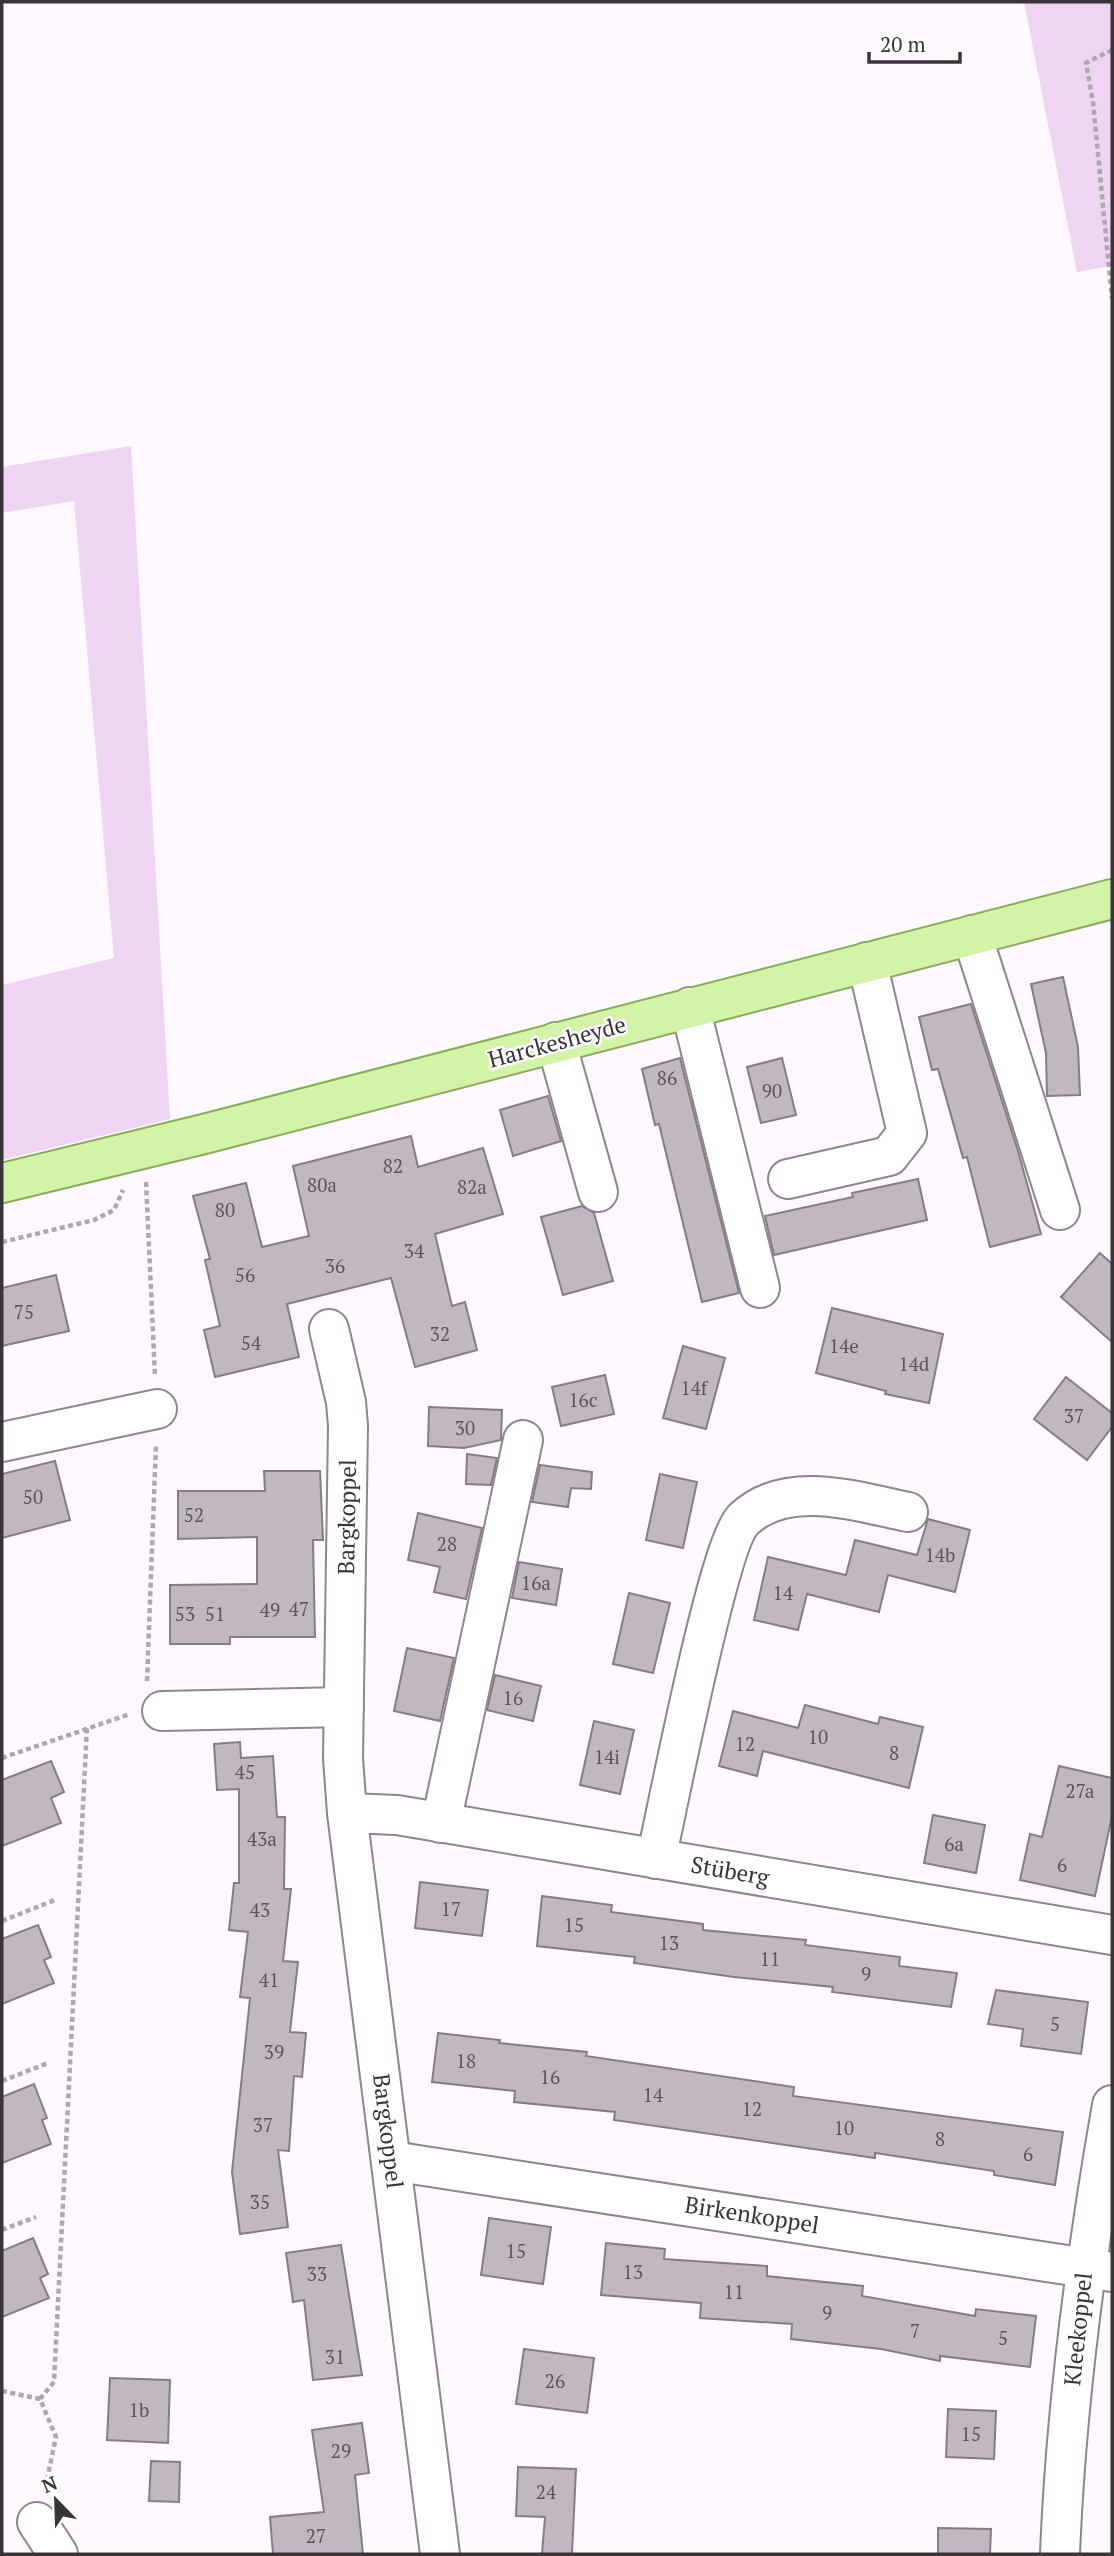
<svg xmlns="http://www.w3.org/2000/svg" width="1114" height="2556" viewBox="0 0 1114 2556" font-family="'PT Serif',serif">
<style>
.green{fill:#efd4f3}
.building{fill:#c0b7c1;stroke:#857d86;stroke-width:2}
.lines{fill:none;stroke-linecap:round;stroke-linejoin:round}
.minor-casing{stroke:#8e858f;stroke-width:42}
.major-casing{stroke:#8aab5c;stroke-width:42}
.path{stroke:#aca8ad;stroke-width:4.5;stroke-dasharray:5 3.5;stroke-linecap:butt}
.minor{stroke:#fff;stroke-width:38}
.major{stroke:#d3f3a9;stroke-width:38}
.labels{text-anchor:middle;stroke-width:5;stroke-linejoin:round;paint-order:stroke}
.number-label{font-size:19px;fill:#5a555a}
.street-label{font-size:23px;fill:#383438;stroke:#fff}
</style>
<rect width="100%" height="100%" fill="#fdf9fe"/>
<!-- green -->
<g class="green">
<path d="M 1024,2 L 1112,2 L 1112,266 L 1077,272 Z"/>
<path d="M 131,446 L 170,1119 L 2,1160 L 2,985 L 114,958 L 74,501 L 2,513 L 2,467 Z"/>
</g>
<!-- building -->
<g class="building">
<path d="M 1063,977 L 1078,1047 L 1080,1095 L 1047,1096 L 1046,1053 L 1031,984 Z"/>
<path d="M 971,1004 L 1018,1151 L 1041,1234 L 990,1247 L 967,1157 L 963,1158 L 938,1069 L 932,1070 L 919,1017 Z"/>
<path d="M 680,1058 L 739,1293 L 702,1302 L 659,1124 L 655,1125 L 642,1069 Z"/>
<path d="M 782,1058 L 796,1115 L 761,1123 L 747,1067 Z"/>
<path d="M 548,1096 L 561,1141 L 513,1156 L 500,1110 Z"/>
<path d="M 411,1136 L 418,1167 L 483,1148 L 503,1214 L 435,1234 L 452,1306 L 465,1302 L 477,1350 L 415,1367 L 391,1278 L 287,1304 L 299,1357 L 215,1377 L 204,1330 L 220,1326 L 205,1260 L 210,1259 L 193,1196 L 246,1183 L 262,1247 L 309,1236 L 293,1166 Z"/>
<path d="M 918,1179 L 927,1220 L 774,1255 L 765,1216 L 853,1197 L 852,1193 Z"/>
<path d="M 582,1206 L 594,1213 L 613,1281 L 563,1295 L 541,1217 Z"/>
<path d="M 1100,1253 L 1112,1264 L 1112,1342 L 1061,1297 Z"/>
<path d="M 56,1275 L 69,1331 L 2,1346 L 2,1288 Z"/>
<path d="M 832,1308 L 943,1334 L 929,1403 L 885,1394 L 886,1391 L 816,1373 Z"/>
<path d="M 683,1346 L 725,1358 L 706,1429 L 663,1418 Z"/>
<path d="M 605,1375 L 614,1414 L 561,1426 L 552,1387 Z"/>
<path d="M 1066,1377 L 1112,1413 L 1112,1427 L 1087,1460 L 1034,1419 Z"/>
<path d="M 429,1407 L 502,1410 L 501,1440 L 464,1448 L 428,1446 Z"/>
<path d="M 467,1454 L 497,1458 L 491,1485 L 466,1484 Z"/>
<path d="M 55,1461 L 70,1520 L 2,1538 L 2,1474 Z"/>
<path d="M 540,1465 L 592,1472 L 591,1489 L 571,1488 L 568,1507 L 532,1502 Z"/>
<path d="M 264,1471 L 320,1471 L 323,1540 L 313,1540 L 315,1637 L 230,1637 L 230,1644 L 170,1644 L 170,1585 L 257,1584 L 257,1537 L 178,1539 L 178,1491 L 265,1491 Z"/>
<path d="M 660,1474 L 697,1482 L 683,1548 L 646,1540 Z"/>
<path d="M 418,1513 L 482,1528 L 466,1599 L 434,1592 L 440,1567 L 408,1560 Z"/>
<path d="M 928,1519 L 970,1530 L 955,1592 L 888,1575 L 879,1612 L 807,1594 L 798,1630 L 754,1620 L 768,1557 L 846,1575 L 855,1540 L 917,1555 Z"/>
<path d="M 519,1562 L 562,1569 L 556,1605 L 512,1598 Z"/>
<path d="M 629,1593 L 670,1603 L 653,1673 L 613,1664 Z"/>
<path d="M 407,1648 L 454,1658 L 440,1721 L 394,1711 Z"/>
<path d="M 495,1675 L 541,1686 L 533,1721 L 487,1710 Z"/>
<path d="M 805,1705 L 878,1724 L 880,1717 L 923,1727 L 909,1788 L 763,1751 L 757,1776 L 719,1766 L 733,1711 L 798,1728 Z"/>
<path d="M 594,1721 L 634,1730 L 620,1794 L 580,1785 Z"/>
<path d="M 240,1742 L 241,1758 L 273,1756 L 277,1817 L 285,1817 L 284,1889 L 291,1889 L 283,1961 L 298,1962 L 290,2032 L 306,2033 L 302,2077 L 294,2076 L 289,2151 L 278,2150 L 288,2227 L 240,2234 L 232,2172 L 250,1998 L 240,1997 L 248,1932 L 229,1930 L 234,1883 L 239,1883 L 239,1789 L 217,1790 L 214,1744 Z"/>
<path d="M 51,1761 L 64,1792 L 51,1798 L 61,1823 L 2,1846 L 2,1780 Z"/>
<path d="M 1059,1766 L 1112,1778 L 1112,1816 L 1095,1896 L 1020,1880 L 1030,1834 L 1042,1837 Z"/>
<path d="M 933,1815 L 985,1825 L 976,1873 L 924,1863 Z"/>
<path d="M 420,1882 L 488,1890 L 482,1936 L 415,1928 Z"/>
<path d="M 542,1896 L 612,1905 L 611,1912 L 703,1924 L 703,1930 L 806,1940 L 805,1945 L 900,1957 L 899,1966 L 957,1973 L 951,2007 L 832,1992 L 833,1987 L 734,1977 L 634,1963 L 635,1957 L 537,1946 Z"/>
<path d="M 38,1925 L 51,1957 L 44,1960 L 54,1983 L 2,2004 L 2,1939 Z"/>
<path d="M 996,1990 L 1088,2002 L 1081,2054 L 1021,2046 L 1023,2029 L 988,2024 Z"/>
<path d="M 438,2033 L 500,2040 L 499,2043 L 587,2052 L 586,2056 L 794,2087 L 793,2096 L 1063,2132 L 1055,2185 L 994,2175 L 994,2171 L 875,2153 L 875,2158 L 614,2120 L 615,2112 L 514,2102 L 515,2091 L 432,2082 Z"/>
<path d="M 34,2084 L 47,2118 L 42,2120 L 51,2144 L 2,2163 L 2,2097 Z"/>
<path d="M 489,2218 L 551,2227 L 543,2284 L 481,2275 Z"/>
<path d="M 33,2238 L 48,2274 L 40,2278 L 49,2298 L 2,2317 L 2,2251 Z"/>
<path d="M 606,2243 L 665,2249 L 664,2259 L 767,2266 L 767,2276 L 863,2286 L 862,2296 L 975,2316 L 976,2309 L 1036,2316 L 1030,2367 L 940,2356 L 940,2361 L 881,2349 L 791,2339 L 792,2324 L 700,2318 L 701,2303 L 601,2295 Z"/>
<path d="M 341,2245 L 362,2375 L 313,2380 L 304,2300 L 293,2302 L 286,2253 Z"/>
<path d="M 524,2349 L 594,2358 L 587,2413 L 516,2404 Z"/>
<path d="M 110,2378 L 170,2380 L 168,2443 L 107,2440 Z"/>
<path d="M 948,2409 L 996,2411 L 994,2459 L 946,2457 Z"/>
<path d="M 362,2423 L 369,2473 L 355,2475 L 363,2554 L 273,2554 L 270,2517 L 324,2512 L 312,2430 Z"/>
<path d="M 151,2461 L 180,2462 L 179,2502 L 149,2501 Z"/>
<path d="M 518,2467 L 576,2469 L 572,2554 L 542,2554 L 545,2517 L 516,2516 Z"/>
<path d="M 938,2528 L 991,2529 L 990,2554 L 938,2554 Z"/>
</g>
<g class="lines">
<!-- minor casing -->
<g class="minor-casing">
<g id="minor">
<path d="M 972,935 L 1060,1210"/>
<path d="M 690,1007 L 760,1288"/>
<path d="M 556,1042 L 598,1192"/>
<path d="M 788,1179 L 889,1156 L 907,1133 L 867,962"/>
<path d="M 329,1329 L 346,1402 L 348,1426 L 343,1758 L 347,1813 L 440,2554"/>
<path d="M 2,1442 L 157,1409"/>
<path d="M 162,1711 L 344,1707"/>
<path d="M 347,1813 L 397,1815 L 1112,1935"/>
<path d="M 441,1823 L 523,1440"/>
<path d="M 656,1859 C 668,1807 718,1543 744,1519 C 788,1478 857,1502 908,1512"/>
<path d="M 392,2161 L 1112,2272"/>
<path d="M 37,2522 L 58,2554"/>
<path d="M 1060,2554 C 1066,2403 1086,2254 1112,2105"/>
</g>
</g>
<!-- major casing -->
<g class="major-casing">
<path id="major" d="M 2,1183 L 204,1134 L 1112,899"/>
</g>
<!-- path -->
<g class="path">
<path d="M 1112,50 L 1086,63 L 1093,102 L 1112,299"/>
<path d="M 146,1182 L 155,1376"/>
<path d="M 2,1242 L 94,1220 L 114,1210 L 123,1190"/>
<path d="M 147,1681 L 156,1444"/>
<path d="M 2,1758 L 130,1714"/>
<path d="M 2,1921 L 55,1900"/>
<path d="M 2,2081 L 48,2063"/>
<path d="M 2,2230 L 36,2217"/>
<path d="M 2,2391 L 40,2399 L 56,2437 L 45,2489"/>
<path d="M 40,2399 L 54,2382 L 87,1727"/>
</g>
<!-- minor -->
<use href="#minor" class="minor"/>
<!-- major -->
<use href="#major" class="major"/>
</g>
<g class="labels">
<!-- number labels -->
<g class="number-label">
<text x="667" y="1085">86</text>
<text x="772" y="1098">90</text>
<text x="393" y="1173">82</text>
<text x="322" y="1192">80a</text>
<text x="472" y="1194">82a</text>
<text x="225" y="1217">80</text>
<text x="414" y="1258">34</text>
<text x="335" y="1273">36</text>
<text x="245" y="1282">56</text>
<text x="24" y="1319">75</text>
<text x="440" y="1341">32</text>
<text x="251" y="1350">54</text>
<text x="844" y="1353">14e</text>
<text x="914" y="1371">14d</text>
<text x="694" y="1395">14f</text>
<text x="583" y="1407">16c</text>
<text x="1074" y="1423">37</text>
<text x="465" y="1435">30</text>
<text x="33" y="1504">50</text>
<text x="194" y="1522">52</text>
<text x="447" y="1551">28</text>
<text x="940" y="1562">14b</text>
<text x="536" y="1590">16a</text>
<text x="783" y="1600">14</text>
<text x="299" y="1616">47</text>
<text x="270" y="1617">49</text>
<text x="185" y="1621">53</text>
<text x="215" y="1621">51</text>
<text x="513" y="1705">16</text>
<text x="818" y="1744">10</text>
<text x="745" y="1751">12</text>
<text x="894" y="1760">8</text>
<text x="607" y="1764">14i</text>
<text x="245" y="1779">45</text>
<text x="1080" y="1798">27a</text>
<text x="262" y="1846">43a</text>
<text x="954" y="1851">6a</text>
<text x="1062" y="1872">6</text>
<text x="451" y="1916">17</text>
<text x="260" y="1917">43</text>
<text x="574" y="1932">15</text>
<text x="669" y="1950">13</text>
<text x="770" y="1966">11</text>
<text x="866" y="1981">9</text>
<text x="269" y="1987">41</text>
<text x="1055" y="2031">5</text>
<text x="274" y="2059">39</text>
<text x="466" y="2068">18</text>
<text x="550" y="2084">16</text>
<text x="653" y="2102">14</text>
<text x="752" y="2116">12</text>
<text x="263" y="2132">37</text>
<text x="844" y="2135">10</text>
<text x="940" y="2146">8</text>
<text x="1028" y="2161">6</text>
<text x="260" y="2209">35</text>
<text x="516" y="2258">15</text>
<text x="633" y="2279">13</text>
<text x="317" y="2281">33</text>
<text x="734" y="2299">11</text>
<text x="827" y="2320">9</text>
<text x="915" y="2338">7</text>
<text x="1003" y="2345">5</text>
<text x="335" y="2364">31</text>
<text x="555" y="2388">26</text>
<text x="139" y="2417">1b</text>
<text x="971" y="2441">15</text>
<text x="341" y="2458">29</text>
<text x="546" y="2499">24</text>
<text x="316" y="2543">27</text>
</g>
<!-- street labels -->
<g class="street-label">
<text transform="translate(557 1042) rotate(-15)" y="8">Harckesheyde</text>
<text transform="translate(347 1517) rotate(-89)" y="8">Bargkoppel</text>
<text transform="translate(730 1871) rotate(10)" y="8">Stüberg</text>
<text transform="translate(388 2131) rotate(83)" y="8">Bargkoppel</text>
<text transform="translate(752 2215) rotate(9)" y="8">Birkenkoppel</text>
<text transform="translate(1078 2329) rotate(-84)" y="8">Kleekoppel</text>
</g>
</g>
<!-- border -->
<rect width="1114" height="2556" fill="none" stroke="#383438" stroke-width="7"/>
<!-- north arrow -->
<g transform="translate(56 2500) rotate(337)" stroke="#ffffff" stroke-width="5" paint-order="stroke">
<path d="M0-5L12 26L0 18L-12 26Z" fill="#383438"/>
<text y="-10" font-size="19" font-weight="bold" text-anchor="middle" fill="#383438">N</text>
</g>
<!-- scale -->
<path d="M869 52v10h91v-10" fill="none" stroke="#383438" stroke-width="3.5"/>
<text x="880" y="52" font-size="21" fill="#383438" stroke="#ffffff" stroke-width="5" paint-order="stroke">20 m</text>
</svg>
